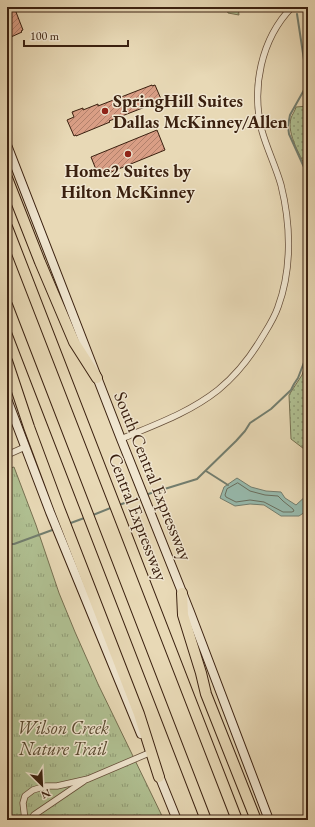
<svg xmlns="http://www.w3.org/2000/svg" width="315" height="827" viewBox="0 0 315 827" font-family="'EB Garamond',serif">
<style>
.grass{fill:url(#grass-dots);stroke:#767051}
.park{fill:url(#park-tufts);stroke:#767051}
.water{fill:#97baad;stroke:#727d6e}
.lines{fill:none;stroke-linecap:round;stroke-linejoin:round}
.shore{stroke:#696e5e;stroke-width:1}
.stream{stroke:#727d6e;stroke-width:2}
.building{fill:url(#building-hatch);stroke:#3b2110}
.minor-casing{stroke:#664f3a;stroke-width:7}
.secondary-casing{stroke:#3b2110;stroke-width:10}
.motorway-casing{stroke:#3b2110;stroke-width:12}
.minor{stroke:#f0e6d0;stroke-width:5.5}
.secondary{stroke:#f0e6d0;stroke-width:8}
.motorway{stroke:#e8d9b6;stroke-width:10}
.poi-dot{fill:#8f2418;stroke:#f0e6d0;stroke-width:1.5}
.labels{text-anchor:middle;stroke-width:3;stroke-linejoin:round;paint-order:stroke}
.poi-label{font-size:18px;font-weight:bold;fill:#3b2110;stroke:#f0e6d0;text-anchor:start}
.street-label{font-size:18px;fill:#3b2110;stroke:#f0e6d0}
.park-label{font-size:18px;font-style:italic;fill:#584930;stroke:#f0e6d0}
</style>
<defs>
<pattern id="grass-dots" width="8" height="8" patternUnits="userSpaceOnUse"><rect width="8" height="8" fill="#b0c092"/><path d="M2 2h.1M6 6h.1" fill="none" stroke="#909c76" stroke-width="1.8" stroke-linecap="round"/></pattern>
<pattern id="park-tufts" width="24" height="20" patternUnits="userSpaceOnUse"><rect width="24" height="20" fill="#b0c092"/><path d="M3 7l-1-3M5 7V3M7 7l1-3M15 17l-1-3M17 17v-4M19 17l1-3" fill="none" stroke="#909c76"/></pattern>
<pattern id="building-hatch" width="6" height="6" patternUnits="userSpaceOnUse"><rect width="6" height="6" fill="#d99e85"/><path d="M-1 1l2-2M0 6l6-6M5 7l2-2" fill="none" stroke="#b1806b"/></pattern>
</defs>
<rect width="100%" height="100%" fill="#e8d9b6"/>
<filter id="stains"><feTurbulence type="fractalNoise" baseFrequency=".005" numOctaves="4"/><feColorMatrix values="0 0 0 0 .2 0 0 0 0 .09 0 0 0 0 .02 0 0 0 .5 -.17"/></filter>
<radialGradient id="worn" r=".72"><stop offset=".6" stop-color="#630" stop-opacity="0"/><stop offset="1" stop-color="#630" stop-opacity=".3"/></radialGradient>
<!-- grass -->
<g class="grass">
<path d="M 226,7 L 238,7 L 239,15 L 228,13 Z"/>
<path d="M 308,106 L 308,172 C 302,158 286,134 291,118 C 292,115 295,111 296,107 Z"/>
<path d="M 308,356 L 308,452 L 291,439 L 289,395 L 302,375 Z"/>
</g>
<!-- park -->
<path class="park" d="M 14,467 L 36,525 L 59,593 L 75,632 L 98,684 L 164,820 L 7,820 L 7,469 Z"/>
<!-- water -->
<path class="water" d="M 237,478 L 251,487 L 266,491 L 281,492 L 285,498 L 296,505 L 308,494 L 308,510 L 299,516 L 281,516 L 264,505 L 250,504 L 235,506 L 220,498 L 224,487 Z"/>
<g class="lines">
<!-- shore -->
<path class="shore" d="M 238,483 L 250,491 L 265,495 L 278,496 L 283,501 L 293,509 L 294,511 L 292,512 L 283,512 L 264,502 L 250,500 L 236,502 L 226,497 L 225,495 L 227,489 Z"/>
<!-- stream -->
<g class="stream">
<path d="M 297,14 L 306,73 L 305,83 L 304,90 L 290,115 L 288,126 L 289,134 L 308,176"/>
<path d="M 206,471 L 228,485"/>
<path d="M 145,495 L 197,479 L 236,441 L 245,431 L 250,423 L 271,409 L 291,390 L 294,384 L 298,378 L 308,352"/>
<path d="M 119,505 L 141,497"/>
<path d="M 93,515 L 113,507"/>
<path d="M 68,524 L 87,517"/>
<path d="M 7,544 L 14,544 L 55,529"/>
</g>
</g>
<!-- building -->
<g class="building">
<path d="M 7,7 L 28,7 L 16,12 L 23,30 L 21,31 L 22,32 L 11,37 L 10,35 L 7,36 Z"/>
<path d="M 152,85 L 152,86 L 155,85 L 161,99 L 158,101 L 158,102 L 109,121 L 110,122 L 76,136 L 76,135 L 74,136 L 67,120 L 74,117 L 72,112 L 83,108 L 83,110 L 98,104 L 98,106 Z"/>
<path d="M 157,130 L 165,150 L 99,177 L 91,157 Z"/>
</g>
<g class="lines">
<!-- minor casing -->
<g class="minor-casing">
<g id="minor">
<path d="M 121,439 C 154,425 189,413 218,390 C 235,376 249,359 261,339 C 267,329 274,319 278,307 C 292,269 291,225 281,185 C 276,167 267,149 262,131 C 251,88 261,39 292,7"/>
<path d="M 7,455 L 25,447"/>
<path d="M 25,820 L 23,803 L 25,796 L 33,790 L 46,786 L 57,786 L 88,779 L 149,753"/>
<path d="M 31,820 L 34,815 L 84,781"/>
</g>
</g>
<!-- secondary casing -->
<g class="secondary-casing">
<g id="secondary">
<path d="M 7,145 L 121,439 L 190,612 L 269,820"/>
<path d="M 7,399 L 50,512 L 141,734"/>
<path d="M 158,773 L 177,820"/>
</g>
</g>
<!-- motorway casing -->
<g class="motorway-casing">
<g id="motorway">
<path d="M 7,178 L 40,262 L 74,342 L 97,378"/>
<path d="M 7,227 L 237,820"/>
<path d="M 7,305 L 206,820"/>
<path d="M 7,361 L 29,427 L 59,508 L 139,714 L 159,777"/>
<path d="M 182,593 L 183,615 L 201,673 L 206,694 L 256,820"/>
</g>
</g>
<!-- minor -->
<use href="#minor" class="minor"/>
<!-- secondary -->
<use href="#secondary" class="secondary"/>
<!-- motorway -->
<use href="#motorway" class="motorway"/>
</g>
<!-- markers -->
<g class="poi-dot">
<circle cx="105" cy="111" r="4"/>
<circle cx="128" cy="154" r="4"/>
</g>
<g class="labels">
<!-- poi labels -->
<g class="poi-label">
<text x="113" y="107">SpringHill Suites<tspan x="113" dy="21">Dallas McKinney/Allen</tspan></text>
<text x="128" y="177" text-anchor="middle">Home2 Suites by<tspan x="128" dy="21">Hilton McKinney</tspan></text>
</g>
<!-- street labels -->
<g class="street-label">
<text transform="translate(153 476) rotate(68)" y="6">South Central Expressway</text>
<text transform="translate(138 517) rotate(69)" y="6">Central Expressway</text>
</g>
<!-- park labels -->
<g class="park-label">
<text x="63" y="734">Wilson Creek<tspan x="63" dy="21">Nature Trail</tspan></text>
</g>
</g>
<!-- margin -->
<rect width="315" height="827" fill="none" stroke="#e8d9b6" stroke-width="24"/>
<rect x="8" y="8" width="299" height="811" fill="none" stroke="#3b2110" stroke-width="2"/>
<rect x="12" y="12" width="291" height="803" fill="none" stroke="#3b2110"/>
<!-- north arrow -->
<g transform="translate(42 785) rotate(156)" stroke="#f0e6d0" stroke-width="3" paint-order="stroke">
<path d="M0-3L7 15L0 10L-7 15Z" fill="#3b2110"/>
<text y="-6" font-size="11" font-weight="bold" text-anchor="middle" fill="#3b2110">N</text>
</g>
<!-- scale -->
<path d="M24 40v6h104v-6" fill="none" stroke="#3b2110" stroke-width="2"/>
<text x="30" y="40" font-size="12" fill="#3b2110" stroke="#f0e6d0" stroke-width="3" paint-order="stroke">100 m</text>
<rect width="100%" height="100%" filter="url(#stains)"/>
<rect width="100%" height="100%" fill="url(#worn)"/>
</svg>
